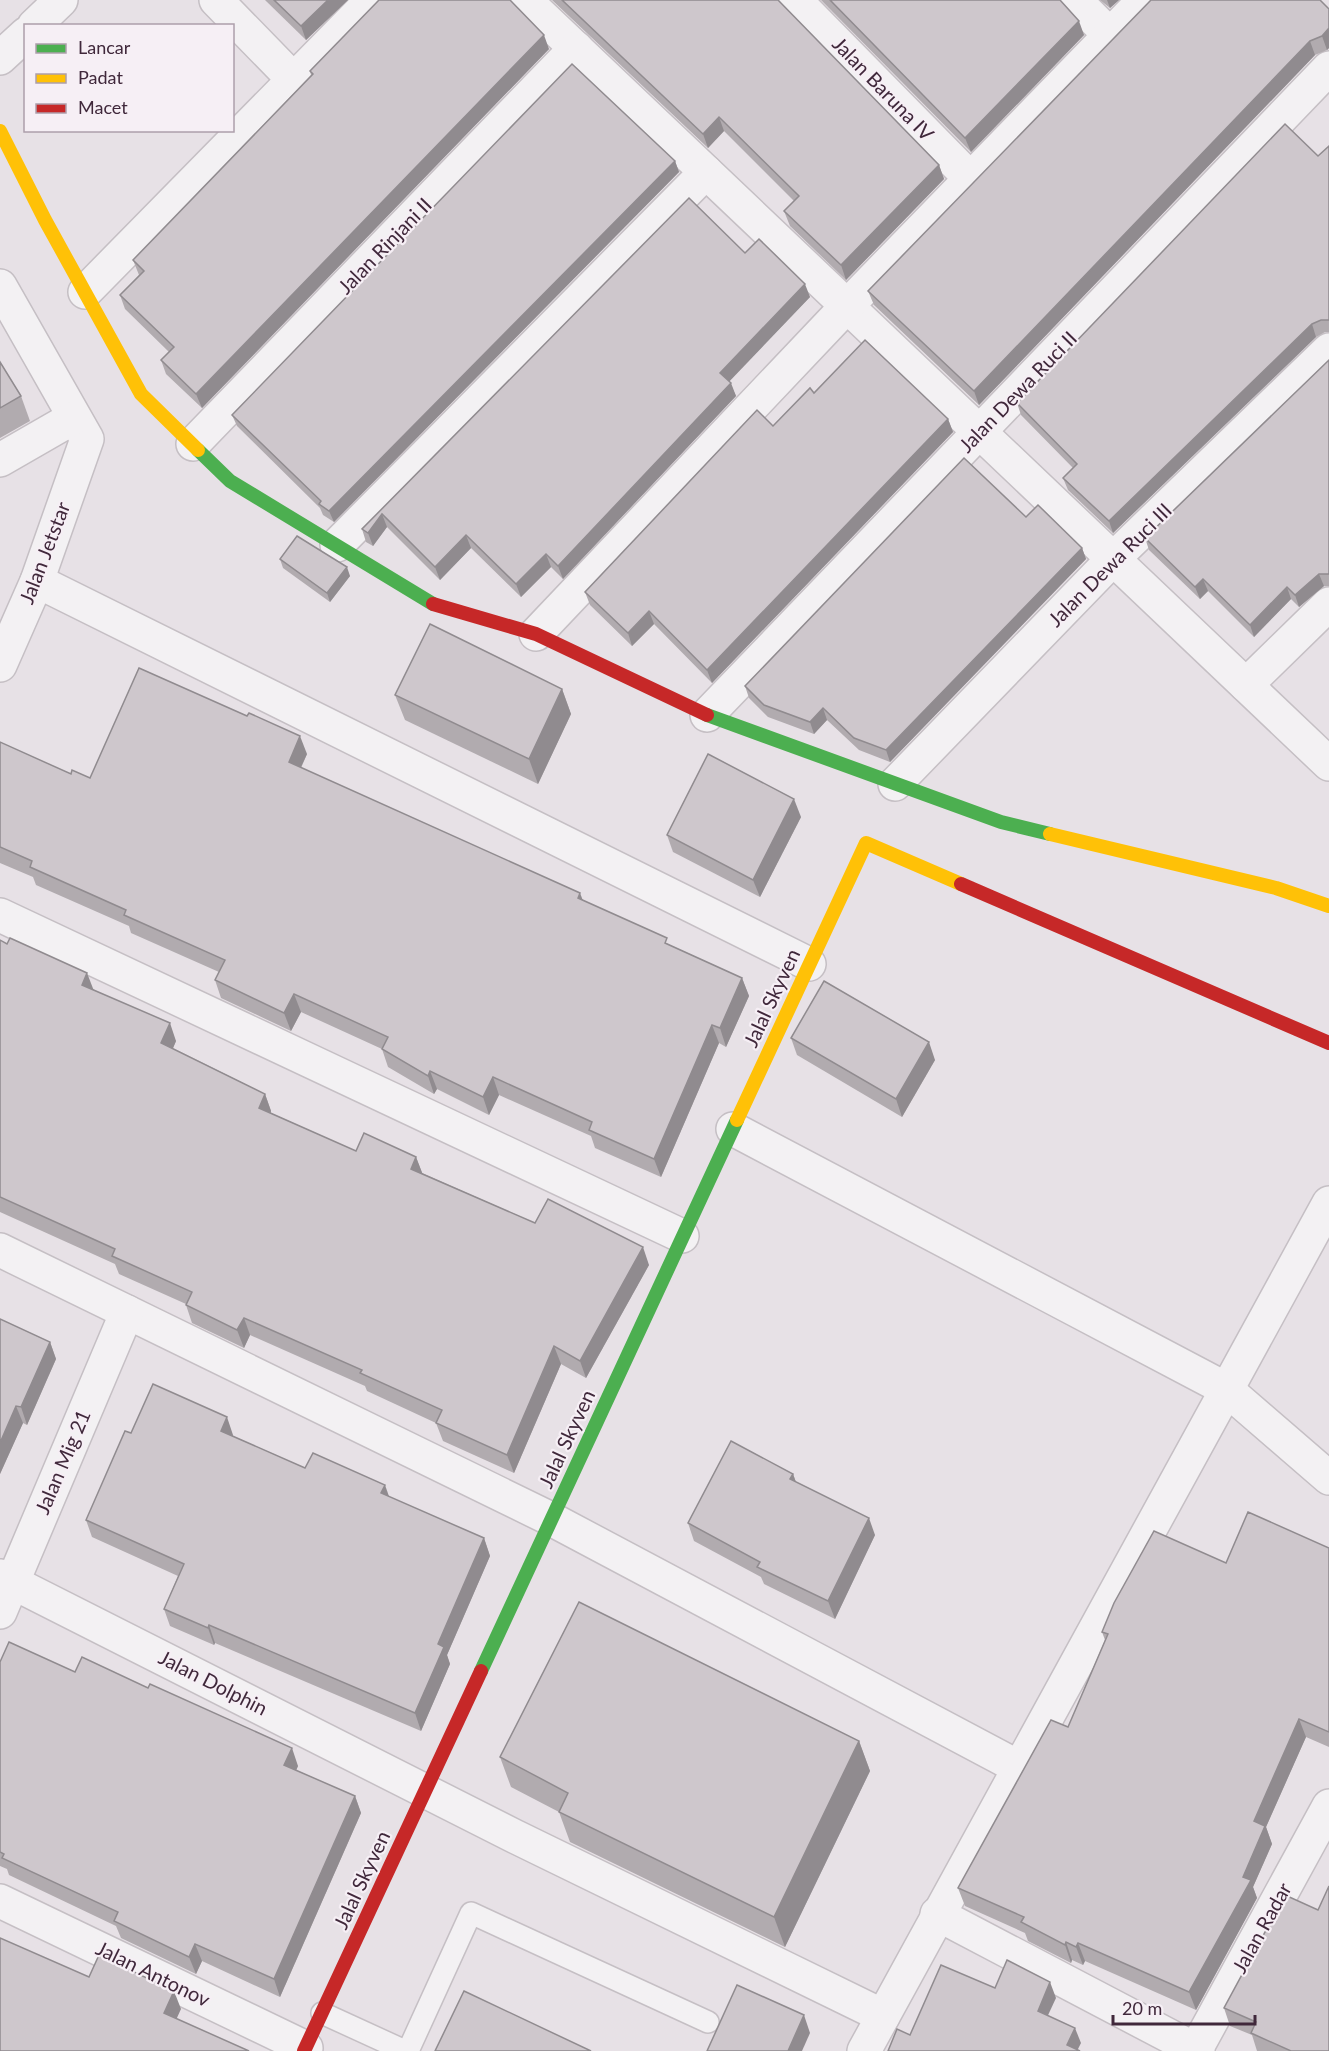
<svg xmlns="http://www.w3.org/2000/svg" width="1329" height="2051" viewBox="0 0 1329 2051" font-family="Lato,sans-serif">
<style>
.lines{fill:none;stroke-linecap:round;stroke-linejoin:round}
.lane-casing{stroke:#c5bfc4;stroke-width:24}
.street-casing{stroke:#c5bfc4;stroke-width:36}
.lane{stroke:#f3f1f3;stroke-width:21}
.street{stroke:#f3f1f3;stroke-width:33}
.fast{stroke:#4caf50;stroke-width:14}
.slow{stroke:#ffc107;stroke-width:14}
.jam{stroke:#c62828;stroke-width:14}
.wall{fill:#b1abaf}
.shaded-wall{fill:#908b8f}
.building{fill:#cec7cc;stroke:#908b8f;stroke-width:1.5}
.labels{text-anchor:middle;stroke-width:4.5;stroke-linejoin:round;paint-order:stroke}
.street-label{font-size:20px;fill:#40283b;stroke:#f6eff5}
</style>
<rect width="100%" height="100%" fill="#e7e1e6"/>
<g class="lines">
<!-- lane casing -->
<g class="lane-casing">
<g id="lane">
<path d="M 322,2013 L 405,2051"/>
<path d="M 408,2051 L 471,1913 L 708,2022"/>
</g>
</g>
<!-- street casing -->
<g class="street-casing">
<g id="street">
<path d="M 216,0 L 294,80"/>
<path d="M 525,0 L 1329,764"/>
<path d="M 795,0 L 970,178"/>
<path d="M 1075,0 L 1110,35"/>
<path d="M 34,26 L 61,0"/>
<path d="M 0,58 L 26,34"/>
<path d="M 0,286 L 87,439 L 37,581 L 0,665"/>
<path d="M 85,292 L 372,0"/>
<path d="M 193,444 L 576,48"/>
<path d="M 0,460 L 73,418"/>
<path d="M 337,545 L 706,172"/>
<path d="M 37,581 L 809,964"/>
<path d="M 536,634 L 847,306 L 1144,0"/>
<path d="M 1246,685 L 1329,604"/>
<path d="M 707,715 L 1329,68"/>
<path d="M 895,784 L 1113,559 L 1329,350"/>
<path d="M 0,915 L 682,1236"/>
<path d="M 733,1129 L 1226,1389 L 1329,1478"/>
<path d="M 0,1250 L 551,1519 L 1018,1767"/>
<path d="M 0,1576 L 514,1836 L 883,2016"/>
<path d="M 0,1612 L 127,1312"/>
<path d="M 0,1901 L 306,2048"/>
<path d="M 937,1914 L 1198,2051"/>
<path d="M 864,2051 L 1329,1203"/>
<path d="M 1195,2051 L 1329,1806"/>
</g>
</g>
<!-- lane -->
<use href="#lane" class="lane"/>
<!-- street -->
<use href="#street" class="street"/>
<!-- fast -->
<g class="fast">
<path d="M 198,450 L 230,481 L 433,604"/>
<path d="M 707,715 L 1001,822 L 1050,834"/>
<path d="M 481,1671 L 737,1120"/>
</g>
<!-- slow -->
<g class="slow">
<path d="M 0,131 L 45,220 L 141,394 L 198,450"/>
<path d="M 1050,834 L 1276,888 L 1329,906"/>
<path d="M 737,1120 L 866,843 L 961,884"/>
</g>
<!-- jam -->
<g class="jam">
<path d="M 433,604 L 536,634 L 707,715"/>
<path d="M 961,884 L 1329,1043"/>
<path d="M 304,2051 L 481,1671"/>
</g>
</g>
<!-- wall -->
<g class="wall">
<path d="M 265,0 L 348,0 L 306,40 Z"/>
<path d="M 552,0 L 777,0 L 939,165 L 944,179 L 846,280 L 790,226 L 784,211 L 794,201 L 724,131 L 708,148 Z"/>
<path d="M 821,0 L 1060,0 L 1084,35 L 971,152 Z"/>
<path d="M 1100,0 L 1119,0 L 1110,8 Z"/>
<path d="M 1329,9 L 1329,48 L 1327,50 L 1315,55 L 979,405 L 874,305 L 868,291 Z"/>
<path d="M 549,49 L 202,408 L 166,374 L 161,360 L 169,352 L 125,309 L 120,295 L 139,275 L 133,260 L 311,75 L 310,71 Z"/>
<path d="M 1329,146 L 1329,332 L 1325,332 L 1316,337 L 1113,533 L 1068,490 L 1063,478 L 1073,468 L 1021,415 L 1017,403 L 1318,156 Z"/>
<path d="M 675,161 L 679,172 L 334,522 L 323,515 L 320,508 L 237,426 L 232,415 Z"/>
<path d="M 745,253 L 810,297 L 729,381 L 736,396 L 563,579 L 551,567 L 521,597 L 471,548 L 440,580 L 387,527 L 373,546 L 366,542 L 362,529 Z"/>
<path d="M 1329,360 L 1329,586 L 1324,586 L 1299,607 L 1291,599 L 1254,637 L 1208,591 L 1200,599 L 1149,550 L 1145,538 Z"/>
<path d="M 0,362 L 21,396 L 30,421 L 0,438 Z"/>
<path d="M 814,393 L 948,419 L 953,432 L 712,683 L 654,624 L 632,646 L 590,605 L 585,592 L 773,426 Z"/>
<path d="M 1026,517 L 1082,548 L 1086,559 L 890,762 L 859,750 L 827,720 L 814,734 L 768,717 L 749,698 L 745,686 Z"/>
<path d="M 280,559 L 350,576 L 330,602 L 283,568 Z"/>
<path d="M 562,689 L 571,714 L 538,784 L 405,720 L 395,695 Z"/>
<path d="M 0,742 L 71,774 L 90,778 L 307,754 L 301,768 L 583,900 L 670,945 L 742,978 L 749,996 L 726,1047 L 719,1043 L 661,1177 L 595,1148 L 591,1136 L 499,1095 L 489,1115 L 437,1089 L 434,1094 L 388,1067 L 382,1049 L 301,1012 L 291,1031 L 221,998 L 215,980 L 219,972 L 131,933 L 129,926 L 36,885 L 33,877 L 0,863 Z"/>
<path d="M 801,817 L 760,897 L 673,852 L 667,835 Z"/>
<path d="M 0,940 L 93,989 L 176,1041 L 173,1048 L 265,1094 L 271,1111 L 271,1113 L 356,1151 L 416,1157 L 422,1173 L 535,1223 L 649,1265 L 586,1378 L 561,1364 L 514,1473 L 443,1441 L 436,1423 L 367,1391 L 365,1386 L 250,1335 L 244,1348 L 192,1323 L 186,1305 L 186,1304 L 119,1274 L 115,1264 L 0,1212 Z"/>
<path d="M 791,1038 L 935,1060 L 902,1117 L 797,1055 Z"/>
<path d="M 0,1319 L 50,1342 L 56,1359 L 27,1425 L 23,1423 L 0,1474 Z"/>
<path d="M 131,1433 L 233,1435 L 233,1436 L 305,1468 L 389,1497 L 484,1538 L 490,1556 L 447,1655 L 450,1664 L 421,1731 L 215,1643 L 214,1645 L 170,1626 L 164,1609 L 178,1576 L 92,1537 L 86,1520 Z"/>
<path d="M 793,1474 L 796,1482 L 875,1535 L 835,1619 L 764,1584 L 761,1577 L 694,1541 L 688,1523 Z"/>
<path d="M 1329,1548 L 1329,1747 L 1306,1737 L 1266,1827 L 1272,1844 L 1253,1887 L 1257,1898 L 1196,2010 L 1085,1961 L 1083,1965 L 1072,1960 L 1071,1963 L 1028,1941 L 1025,1933 L 965,1906 L 958,1888 L 1068,1727 L 1105,1640 L 1102,1632 L 1226,1563 Z"/>
<path d="M 0,1662 L 75,1672 L 298,1766 L 296,1770 L 355,1796 L 361,1813 L 280,1997 L 202,1961 L 196,1974 L 121,1938 L 116,1926 L 9,1875 L 7,1869 L 0,1866 Z"/>
<path d="M 859,1741 L 870,1771 L 785,1947 L 570,1842 L 559,1812 L 511,1787 L 500,1757 Z"/>
<path d="M 1318,1910 L 1329,2051 L 1257,2051 L 1252,2035 L 1230,2026 L 1224,2008 Z"/>
</g>
<!-- shaded-wall -->
<g class="shaded-wall">
<path d="M 328,0 L 348,0 L 306,40 L 301,26 Z"/>
<path d="M 1107,0 L 1119,0 L 1110,8 Z"/>
<path d="M 1079,21 L 1084,35 L 971,152 L 965,138 Z"/>
<path d="M 1329,28 L 1329,48 L 1327,50 L 1322,36 Z"/>
<path d="M 544,35 L 549,49 L 202,408 L 196,394 Z"/>
<path d="M 1310,41 L 1315,55 L 979,405 L 974,391 Z"/>
<path d="M 719,117 L 724,131 L 708,148 L 703,134 Z"/>
<path d="M 675,161 L 679,172 L 334,522 L 329,511 Z"/>
<path d="M 939,165 L 944,179 L 846,280 L 841,265 Z"/>
<path d="M 805,284 L 810,297 L 725,386 L 720,373 Z"/>
<path d="M 1312,324 L 1316,337 L 1113,533 L 1109,521 Z"/>
<path d="M 731,383 L 736,396 L 563,579 L 558,566 Z"/>
<path d="M 948,419 L 953,432 L 712,683 L 707,670 Z"/>
<path d="M 382,514 L 387,527 L 373,546 L 368,533 Z"/>
<path d="M 466,535 L 471,548 L 440,580 L 435,567 Z"/>
<path d="M 1082,548 L 1086,559 L 890,762 L 886,750 Z"/>
<path d="M 546,554 L 551,567 L 521,597 L 516,584 Z"/>
<path d="M 347,567 L 350,576 L 330,602 L 327,593 Z"/>
<path d="M 1319,574 L 1324,586 L 1299,607 L 1295,595 Z"/>
<path d="M 1203,579 L 1208,591 L 1200,599 L 1195,587 Z"/>
<path d="M 1287,587 L 1291,599 L 1254,637 L 1250,625 Z"/>
<path d="M 649,611 L 654,624 L 632,646 L 628,633 Z"/>
<path d="M 562,689 L 571,714 L 538,784 L 529,759 Z"/>
<path d="M 823,708 L 827,720 L 814,734 L 810,722 Z"/>
<path d="M 300,736 L 307,754 L 295,780 L 289,762 Z"/>
<path d="M 794,799 L 801,817 L 760,897 L 753,880 Z"/>
<path d="M 580,893 L 587,911 L 578,898 Z"/>
<path d="M 87,973 L 94,991 L 82,985 Z"/>
<path d="M 742,978 L 749,996 L 726,1047 L 720,1028 Z"/>
<path d="M 294,994 L 301,1012 L 291,1031 L 284,1013 Z"/>
<path d="M 170,1023 L 176,1041 L 168,1060 L 161,1043 Z"/>
<path d="M 712,1025 L 719,1043 L 661,1177 L 654,1159 Z"/>
<path d="M 929,1042 L 935,1060 L 902,1117 L 896,1099 Z"/>
<path d="M 430,1071 L 437,1089 L 434,1094 L 428,1076 Z"/>
<path d="M 493,1077 L 499,1095 L 489,1115 L 483,1097 Z"/>
<path d="M 265,1094 L 271,1111 L 265,1126 L 259,1108 Z"/>
<path d="M 416,1157 L 423,1175 L 411,1169 Z"/>
<path d="M 643,1247 L 649,1265 L 586,1378 L 580,1361 Z"/>
<path d="M 244,1318 L 250,1335 L 244,1348 L 237,1330 Z"/>
<path d="M 50,1342 L 56,1359 L 27,1425 L 21,1407 Z"/>
<path d="M 554,1346 L 561,1364 L 514,1473 L 507,1455 Z"/>
<path d="M 16,1406 L 23,1423 L 0,1474 L 0,1443 Z"/>
<path d="M 227,1417 L 233,1435 L 227,1448 L 221,1431 Z"/>
<path d="M 793,1474 L 799,1491 L 790,1479 Z"/>
<path d="M 385,1485 L 391,1502 L 381,1493 Z"/>
<path d="M 869,1518 L 875,1535 L 835,1619 L 828,1601 Z"/>
<path d="M 484,1538 L 490,1556 L 447,1655 L 450,1664 L 421,1731 L 415,1713 L 438,1644 Z"/>
<path d="M 209,1625 L 215,1643 L 214,1645 L 208,1628 Z"/>
<path d="M 1299,1719 L 1306,1737 L 1266,1827 L 1272,1844 L 1253,1887 L 1257,1898 L 1196,2010 L 1189,1992 L 1243,1877 L 1254,1821 Z"/>
<path d="M 859,1741 L 870,1771 L 785,1947 L 774,1917 Z"/>
<path d="M 292,1748 L 298,1766 L 291,1782 L 284,1765 Z"/>
<path d="M 355,1796 L 361,1813 L 280,1997 L 274,1979 Z"/>
<path d="M 1066,1942 L 1072,1960 L 1071,1963 L 1065,1945 Z"/>
<path d="M 1078,1943 L 1085,1961 L 1083,1965 L 1076,1947 Z"/>
<path d="M 195,1944 L 202,1961 L 196,1974 L 189,1957 Z"/>
<path d="M 1050,1982 L 1056,1998 L 1043,2026 L 1038,2011 Z"/>
<path d="M 174,1991 L 181,2009 L 171,2031 L 164,2013 Z"/>
<path d="M 804,2015 L 810,2033 L 802,2051 L 788,2051 Z"/>
<path d="M 1075,2028 L 1081,2043 L 1077,2051 L 1067,2045 Z"/>
</g>
<!-- building -->
<g class="building">
<path d="M 274,0 L 328,0 L 301,26 Z"/>
<path d="M 379,0 L 510,0 L 544,35 L 196,394 L 161,360 L 174,347 L 120,295 L 144,271 L 133,260 L 313,74 L 310,71 Z"/>
<path d="M 562,0 L 778,0 L 939,165 L 841,265 L 784,211 L 799,196 L 719,117 L 703,134 Z"/>
<path d="M 830,0 L 1060,0 L 1079,21 L 965,138 Z"/>
<path d="M 1151,0 L 1320,0 L 1329,9 L 1329,28 L 1322,36 L 1310,41 L 974,391 L 868,291 Z"/>
<path d="M 572,64 L 675,161 L 329,511 L 319,504 L 321,501 L 232,415 Z"/>
<path d="M 1285,124 L 1318,156 L 1329,146 L 1329,320 L 1321,320 L 1312,324 L 1109,521 L 1063,478 L 1077,464 L 1017,403 Z"/>
<path d="M 689,198 L 745,253 L 759,239 L 805,284 L 720,373 L 731,383 L 558,566 L 546,554 L 516,584 L 466,535 L 435,567 L 382,514 L 368,533 L 362,529 Z"/>
<path d="M 865,340 L 948,419 L 707,670 L 649,611 L 628,633 L 585,592 L 757,410 L 773,426 L 810,388 L 814,393 Z"/>
<path d="M 1329,360 L 1329,574 L 1319,574 L 1295,595 L 1287,587 L 1250,625 L 1203,579 L 1195,587 L 1145,538 Z"/>
<path d="M 0,362 L 21,396 L 0,408 Z"/>
<path d="M 964,458 L 1026,517 L 1038,505 L 1082,548 L 886,750 L 854,738 L 823,708 L 810,722 L 764,705 L 745,686 Z"/>
<path d="M 297,536 L 347,567 L 327,593 L 280,559 Z"/>
<path d="M 430,624 L 562,689 L 529,759 L 395,695 Z"/>
<path d="M 139,668 L 247,716 L 249,713 L 300,736 L 289,762 L 580,893 L 578,898 L 667,938 L 665,943 L 742,978 L 720,1028 L 712,1025 L 654,1159 L 589,1130 L 592,1122 L 493,1077 L 483,1097 L 430,1071 L 428,1076 L 382,1049 L 388,1037 L 294,994 L 284,1013 L 215,980 L 225,960 L 124,915 L 126,910 L 30,867 L 32,861 L 0,847 L 0,742 L 71,774 L 72,770 L 90,778 Z"/>
<path d="M 708,754 L 794,799 L 753,880 L 667,835 Z"/>
<path d="M 10,938 L 87,973 L 82,985 L 170,1023 L 161,1043 L 265,1094 L 259,1108 L 356,1151 L 364,1133 L 416,1157 L 411,1169 L 535,1223 L 548,1199 L 643,1247 L 580,1361 L 554,1346 L 507,1455 L 436,1423 L 442,1410 L 360,1373 L 362,1370 L 244,1318 L 237,1330 L 186,1305 L 192,1292 L 112,1256 L 115,1249 L 0,1197 L 0,940 L 7,944 Z"/>
<path d="M 824,981 L 929,1042 L 896,1099 L 791,1038 Z"/>
<path d="M 0,1319 L 50,1342 L 21,1407 L 16,1406 L 0,1443 Z"/>
<path d="M 153,1384 L 227,1417 L 221,1431 L 305,1468 L 313,1453 L 385,1485 L 381,1493 L 484,1538 L 438,1644 L 444,1647 L 415,1713 L 209,1625 L 208,1628 L 164,1609 L 184,1564 L 86,1520 L 125,1431 L 131,1433 Z"/>
<path d="M 731,1441 L 793,1474 L 790,1479 L 869,1518 L 828,1601 L 757,1567 L 760,1562 L 688,1523 Z"/>
<path d="M 1248,1512 L 1329,1548 L 1329,1732 L 1299,1719 L 1254,1821 L 1265,1826 L 1243,1877 L 1251,1880 L 1189,1992 L 1078,1943 L 1076,1947 L 1066,1942 L 1065,1945 L 1021,1922 L 1024,1917 L 958,1888 L 1051,1720 L 1068,1727 L 1108,1634 L 1102,1632 L 1114,1603 L 1154,1531 L 1226,1563 Z"/>
<path d="M 579,1602 L 859,1741 L 774,1917 L 559,1812 L 568,1793 L 500,1757 Z"/>
<path d="M 9,1642 L 75,1672 L 82,1657 L 148,1688 L 150,1684 L 292,1748 L 284,1765 L 355,1796 L 274,1979 L 195,1944 L 189,1957 L 114,1921 L 118,1912 L 2,1858 L 4,1854 L 0,1852 L 0,1662 Z"/>
<path d="M 1329,1886 L 1329,2051 L 1291,2051 L 1251,2033 L 1256,2022 L 1224,2008 L 1285,1895 L 1318,1910 Z"/>
<path d="M 0,1938 L 89,1977 L 99,1955 L 174,1991 L 164,2013 L 249,2051 L 0,2051 Z"/>
<path d="M 1007,1960 L 1050,1982 L 1038,2011 L 1075,2028 L 1067,2045 L 1080,2051 L 888,2051 L 897,2029 L 910,2035 L 941,1965 L 995,1988 Z"/>
<path d="M 737,1985 L 804,2015 L 788,2051 L 707,2051 Z"/>
<path d="M 464,1991 L 591,2051 L 435,2051 Z"/>
</g>
<g class="labels">
<!-- street labels -->
<g class="street-label">
<text transform="translate(883 89) rotate(46)" y="7">Jalan Baruna IV</text>
<text transform="translate(385 246) rotate(-46)" y="7">Jalan Rinjani II</text>
<text transform="translate(1018 392) rotate(-46)" y="7">Jalan Dewa Ruci II</text>
<text transform="translate(45 553) rotate(-69)" y="7">Jalan Jetstar</text>
<text transform="translate(1110 565) rotate(-45)" y="7">Jalan Dewa Ruci III</text>
<text transform="translate(772 998) rotate(-65)" y="7">Jalal Skyven</text>
<text transform="translate(567 1439) rotate(-65)" y="7">Jalal Skyven</text>
<text transform="translate(63 1462) rotate(-67)" y="7">Jalan Mig 21</text>
<text transform="translate(213 1683) rotate(27)" y="7">Jalan Dolphin</text>
<text transform="translate(362 1880) rotate(-65)" y="7">Jalal Skyven</text>
<text transform="translate(1262 1928) rotate(-61)" y="7">Jalan Radar</text>
<text transform="translate(153 1974) rotate(26)" y="7">Jalan Antonov</text>
</g>
</g>
<!-- legend -->
<rect x="24" y="24" width="210" height="108" fill="#f6eff5" stroke="#ad9fab" stroke-width="1.5"/>
<rect x="36" y="44" width="30" height="9" fill="#4caf50" stroke="#ad9fab" stroke-width="1.5"/>
<text x="78" y="54" font-size="18" fill="#40283b">Lancar</text>
<rect x="36" y="74" width="30" height="9" fill="#ffc107" stroke="#ad9fab" stroke-width="1.5"/>
<text x="78" y="84" font-size="18" fill="#40283b">Padat</text>
<rect x="36" y="104" width="30" height="9" fill="#c62828" stroke="#ad9fab" stroke-width="1.5"/>
<text x="78" y="114" font-size="18" fill="#40283b">Macet</text>
<!-- scale -->
<path d="M1113 2015v9h142v-9" fill="none" stroke="#40283b" stroke-width="3"/>
<text x="1122" y="2015" font-size="18" fill="#40283b" stroke="#f6eff5" stroke-width="4.5" paint-order="stroke">20 m</text>
</svg>
